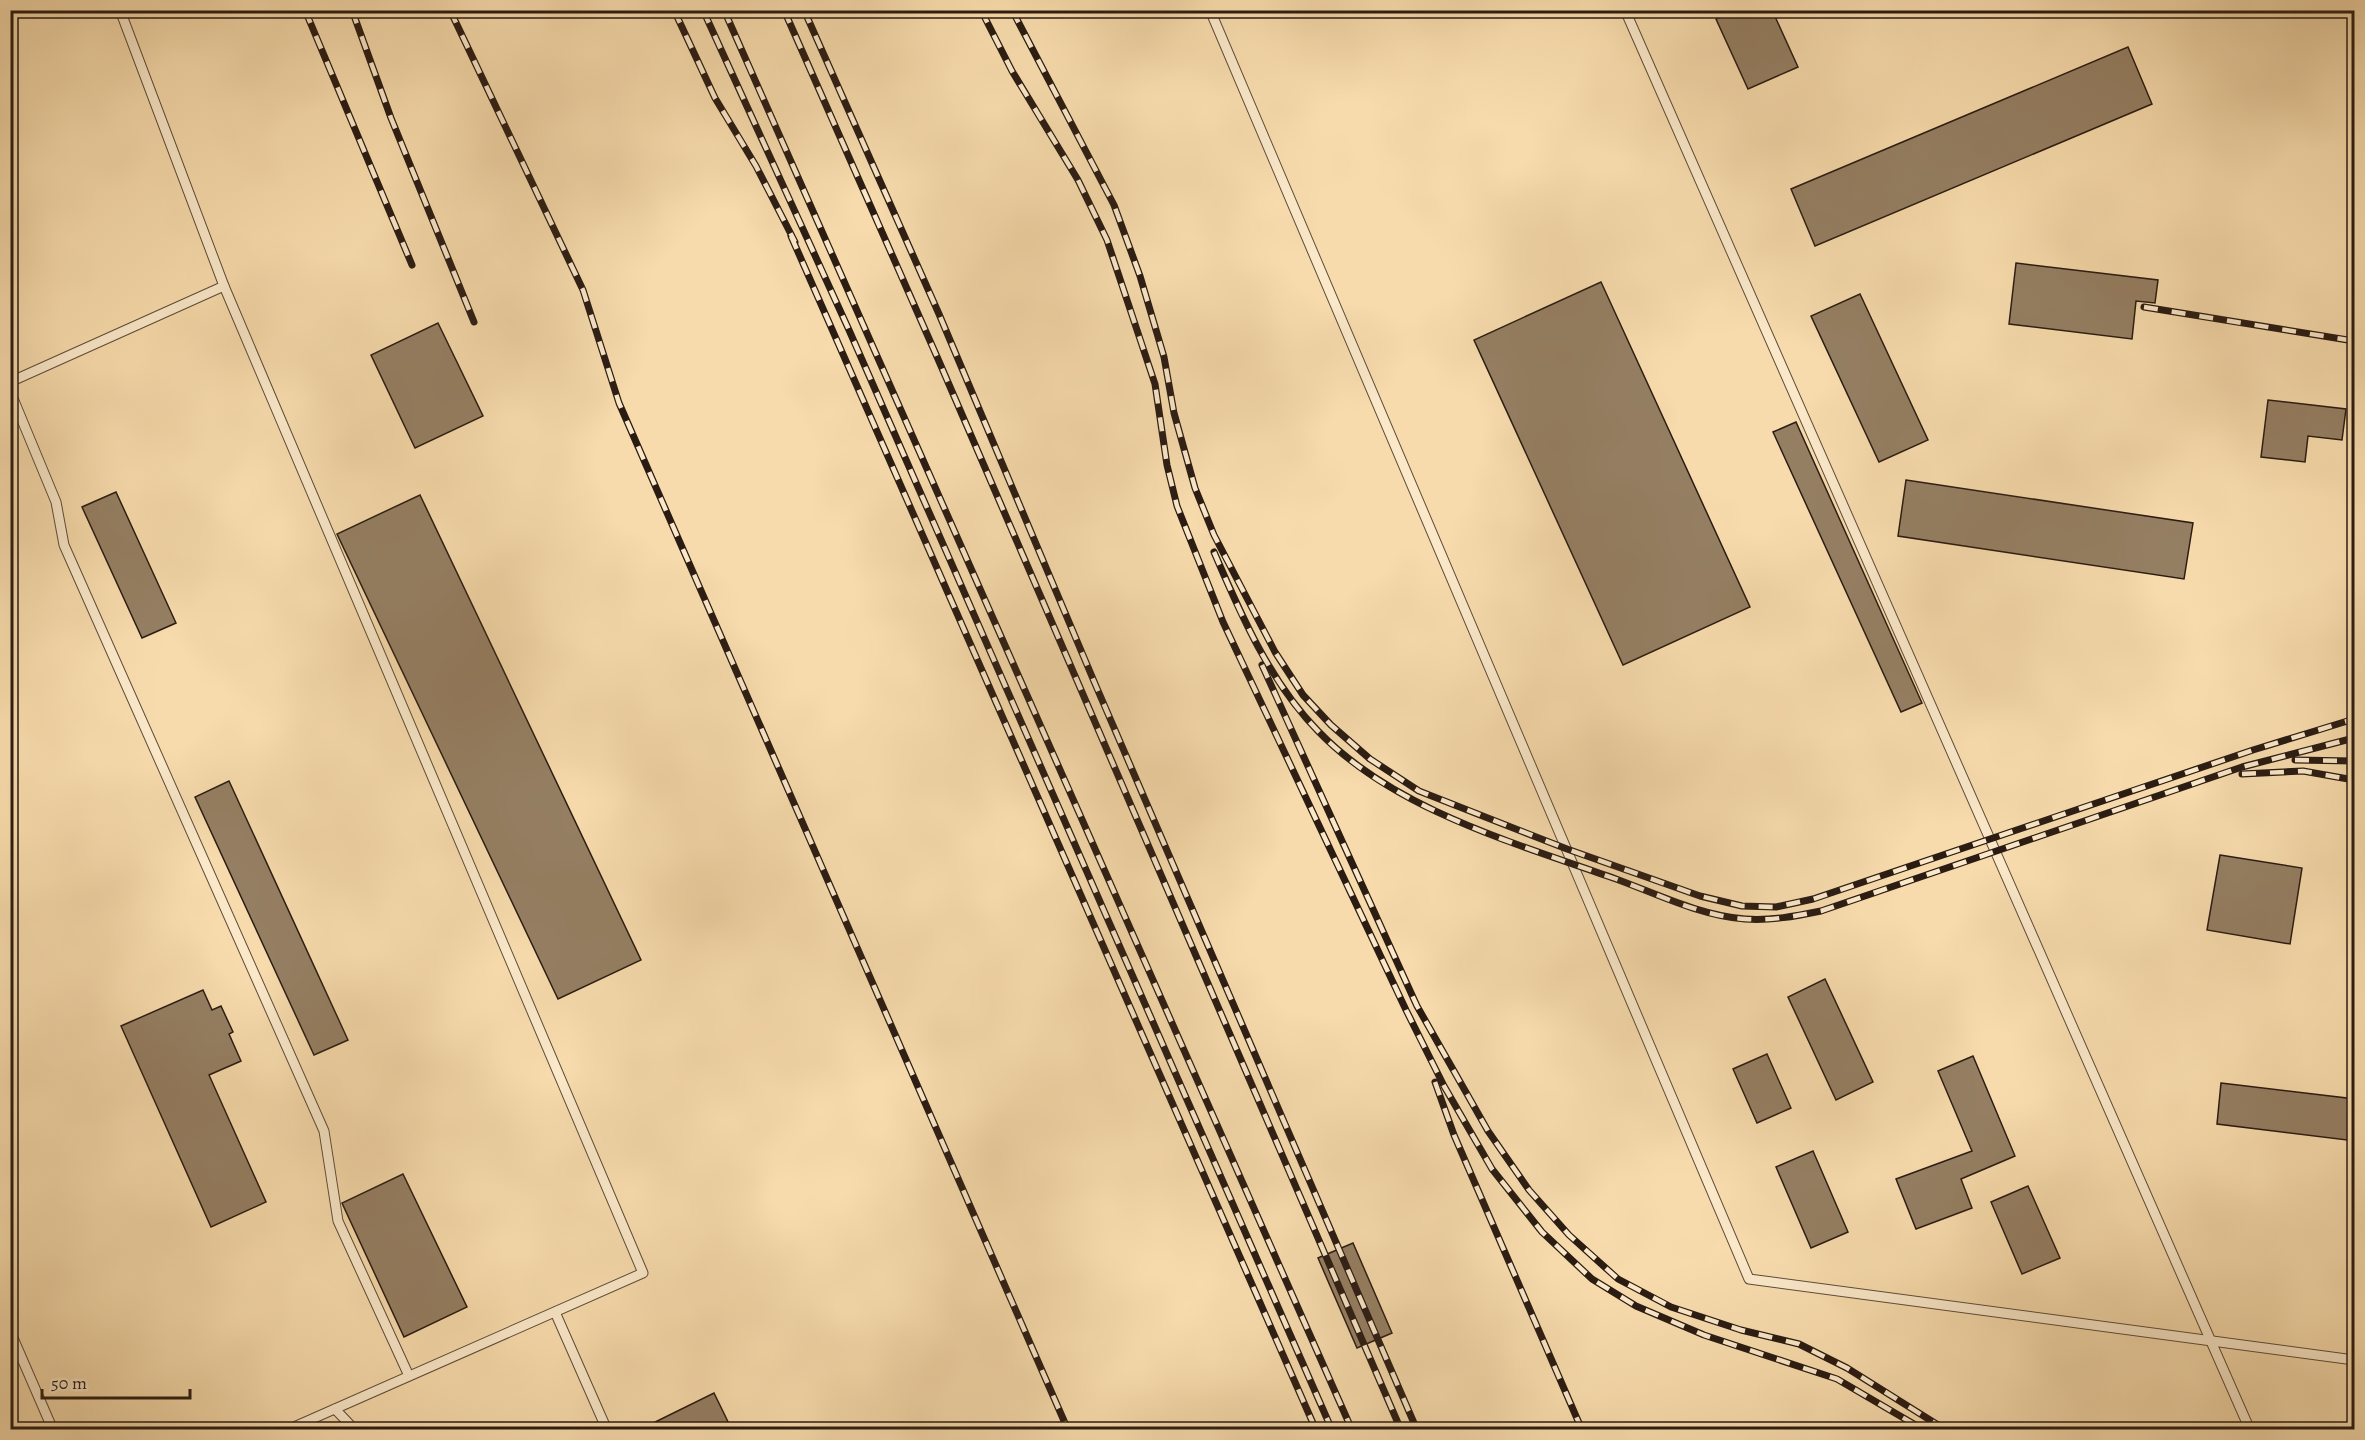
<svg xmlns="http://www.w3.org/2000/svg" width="2365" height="1440" viewBox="0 0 2365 1440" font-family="Alegreya,serif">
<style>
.building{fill:#957f63;stroke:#2b1c13;stroke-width:1.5}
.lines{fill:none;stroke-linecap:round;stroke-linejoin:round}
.service-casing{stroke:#5e4c39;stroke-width:11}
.service{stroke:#fae8c9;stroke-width:9}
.rail-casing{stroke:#2b1c13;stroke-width:7}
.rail{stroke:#fae8c9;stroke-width:4.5;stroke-dasharray:14;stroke-linecap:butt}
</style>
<rect width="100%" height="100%" fill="#f7dbac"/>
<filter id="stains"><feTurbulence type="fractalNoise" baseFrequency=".00333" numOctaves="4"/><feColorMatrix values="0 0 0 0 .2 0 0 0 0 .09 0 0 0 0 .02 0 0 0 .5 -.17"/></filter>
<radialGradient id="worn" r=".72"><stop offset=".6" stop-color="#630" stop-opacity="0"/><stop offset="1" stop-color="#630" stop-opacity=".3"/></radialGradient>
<!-- building -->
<g class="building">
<path d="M 1735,10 L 1772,10 L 1798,67 L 1748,89 L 1716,19 Z"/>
<path d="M 2128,47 L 2152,104 L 1815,246 L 1791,189 Z"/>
<path d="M 2016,263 L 2158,280 L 2155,303 L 2136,301 L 2132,339 L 2009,324 Z"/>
<path d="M 1601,282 L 1750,607 L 1623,665 L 1474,340 Z"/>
<path d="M 1860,294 L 1928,440 L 1879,462 L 1811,316 Z"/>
<path d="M 438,323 L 483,416 L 415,448 L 371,355 Z"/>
<path d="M 2268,400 L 2346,409 L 2342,440 L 2308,436 L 2305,462 L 2261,457 Z"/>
<path d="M 1796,422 L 1922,703 L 1901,712 L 1773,432 Z"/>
<path d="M 1906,480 L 2193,523 L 2184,579 L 1898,536 Z"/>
<path d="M 116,492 L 176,623 L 142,638 L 82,507 Z"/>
<path d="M 420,495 L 641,960 L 558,999 L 337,534 Z"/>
<path d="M 229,781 L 348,1040 L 314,1055 L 195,797 Z"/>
<path d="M 2220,855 L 2302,868 L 2290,944 L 2207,930 Z"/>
<path d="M 1825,979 L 1873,1082 L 1836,1100 L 1788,997 Z"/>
<path d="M 203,990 L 212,1010 L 221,1006 L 233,1032 L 229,1034 L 241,1061 L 209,1075 L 266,1202 L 211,1227 L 121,1026 Z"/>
<path d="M 1767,1054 L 1791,1108 L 1757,1123 L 1733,1069 Z"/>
<path d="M 1973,1056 L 2015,1156 L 1961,1179 L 1972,1208 L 1916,1229 L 1896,1179 L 1972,1151 L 1938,1071 Z"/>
<path d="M 2221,1083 L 2355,1099 L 2355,1141 L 2217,1124 Z"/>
<path d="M 1813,1151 L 1848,1232 L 1811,1248 L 1776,1167 Z"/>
<path d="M 403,1174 L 467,1307 L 404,1337 L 342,1203 Z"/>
<path d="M 2028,1186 L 2060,1258 L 2022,1274 L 1991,1202 Z"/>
<path d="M 1353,1243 L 1392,1333 L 1357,1348 L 1318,1258 Z"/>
<path d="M 714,1393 L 732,1430 L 639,1430 Z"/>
</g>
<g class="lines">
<!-- service casing -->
<g class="service-casing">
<g id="service">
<path d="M 120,10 L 224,286 L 643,1273 L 287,1430"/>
<path d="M 1210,10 L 1749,1279 L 2354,1360"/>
<path d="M 1625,10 L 2250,1430"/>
<path d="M 10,382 L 224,286"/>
<path d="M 10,391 L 56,502 L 64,545 L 324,1131 L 338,1221 L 409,1376"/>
<path d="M 555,1312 L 607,1430"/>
<path d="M 10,1331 L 53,1430"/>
<path d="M 335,1409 L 355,1430"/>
</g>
</g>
<!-- service -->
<use href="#service" class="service"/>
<!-- rail casing -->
<g class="rail-casing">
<g id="rail">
<path d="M 305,10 L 412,265"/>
<path d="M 352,10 L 391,118 L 474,322"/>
<path d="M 450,10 L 583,290 L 619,403 L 1068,1430"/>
<path d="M 674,10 L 715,98 L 756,166 L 795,242"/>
<path d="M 703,10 L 849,330 L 1332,1430"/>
<path d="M 724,10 L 1352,1430"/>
<path d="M 784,10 L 938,359 L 1401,1430"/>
<path d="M 804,10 L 939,314 L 1096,686 L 1417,1430"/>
<path d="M 981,10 L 1012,71 L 1078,180 L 1107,240 L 1155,384 L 1167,465 L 1177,506 L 1223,622 L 1406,1010 L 1444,1086 L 1492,1169 L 1542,1232 L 1592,1279 L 1636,1306 L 1704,1335 L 1837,1379 L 1924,1430"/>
<path d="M 1012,10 L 1114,205 L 1140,276 L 1164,357 L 1174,413 L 1195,488 L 1214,535 L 1275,652 L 1303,695 L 1331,725 L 1370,759 L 1419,791 L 1567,849 L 1700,896 L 1742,906 L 1776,907 L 1813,899 L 2253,750 L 2354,719"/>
<path d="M 1288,13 L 1288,10"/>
<path d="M 791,236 L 1316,1430"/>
<path d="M 2144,307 L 2354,341"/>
<path d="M 1214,552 C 1241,615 1270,682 1318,731 C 1394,810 1515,843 1616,879 C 1657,894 1701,916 1745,919 C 1771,921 1796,916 1821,911 L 2242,767 L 2354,738"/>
<path d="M 1262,665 L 1417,1006 L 1488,1131 L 1529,1190 L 1569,1235 L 1618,1279 L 1671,1307 L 1741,1330 L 1799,1344 L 1847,1368 L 1946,1430"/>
<path d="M 2295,760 L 2354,761"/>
<path d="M 2242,774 L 2303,771 L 2354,780"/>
<path d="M 1435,1082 L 1454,1135 L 1582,1430"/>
</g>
</g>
<!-- rail -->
<use href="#rail" class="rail"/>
</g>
<!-- margin -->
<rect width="2365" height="1440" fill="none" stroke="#f7dbac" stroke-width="36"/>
<rect x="12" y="12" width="2341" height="1416" fill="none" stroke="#2b1c13" stroke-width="3"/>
<rect x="18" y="18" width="2329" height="1404" fill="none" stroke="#2b1c13" stroke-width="1.5"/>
<!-- scale -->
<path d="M42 1389v9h148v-9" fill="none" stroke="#2b1c13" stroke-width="3"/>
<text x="51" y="1389" font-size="18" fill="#2b1c13" stroke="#fae8c9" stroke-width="4.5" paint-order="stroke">50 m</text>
<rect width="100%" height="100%" filter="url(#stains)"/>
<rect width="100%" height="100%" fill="url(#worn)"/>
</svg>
